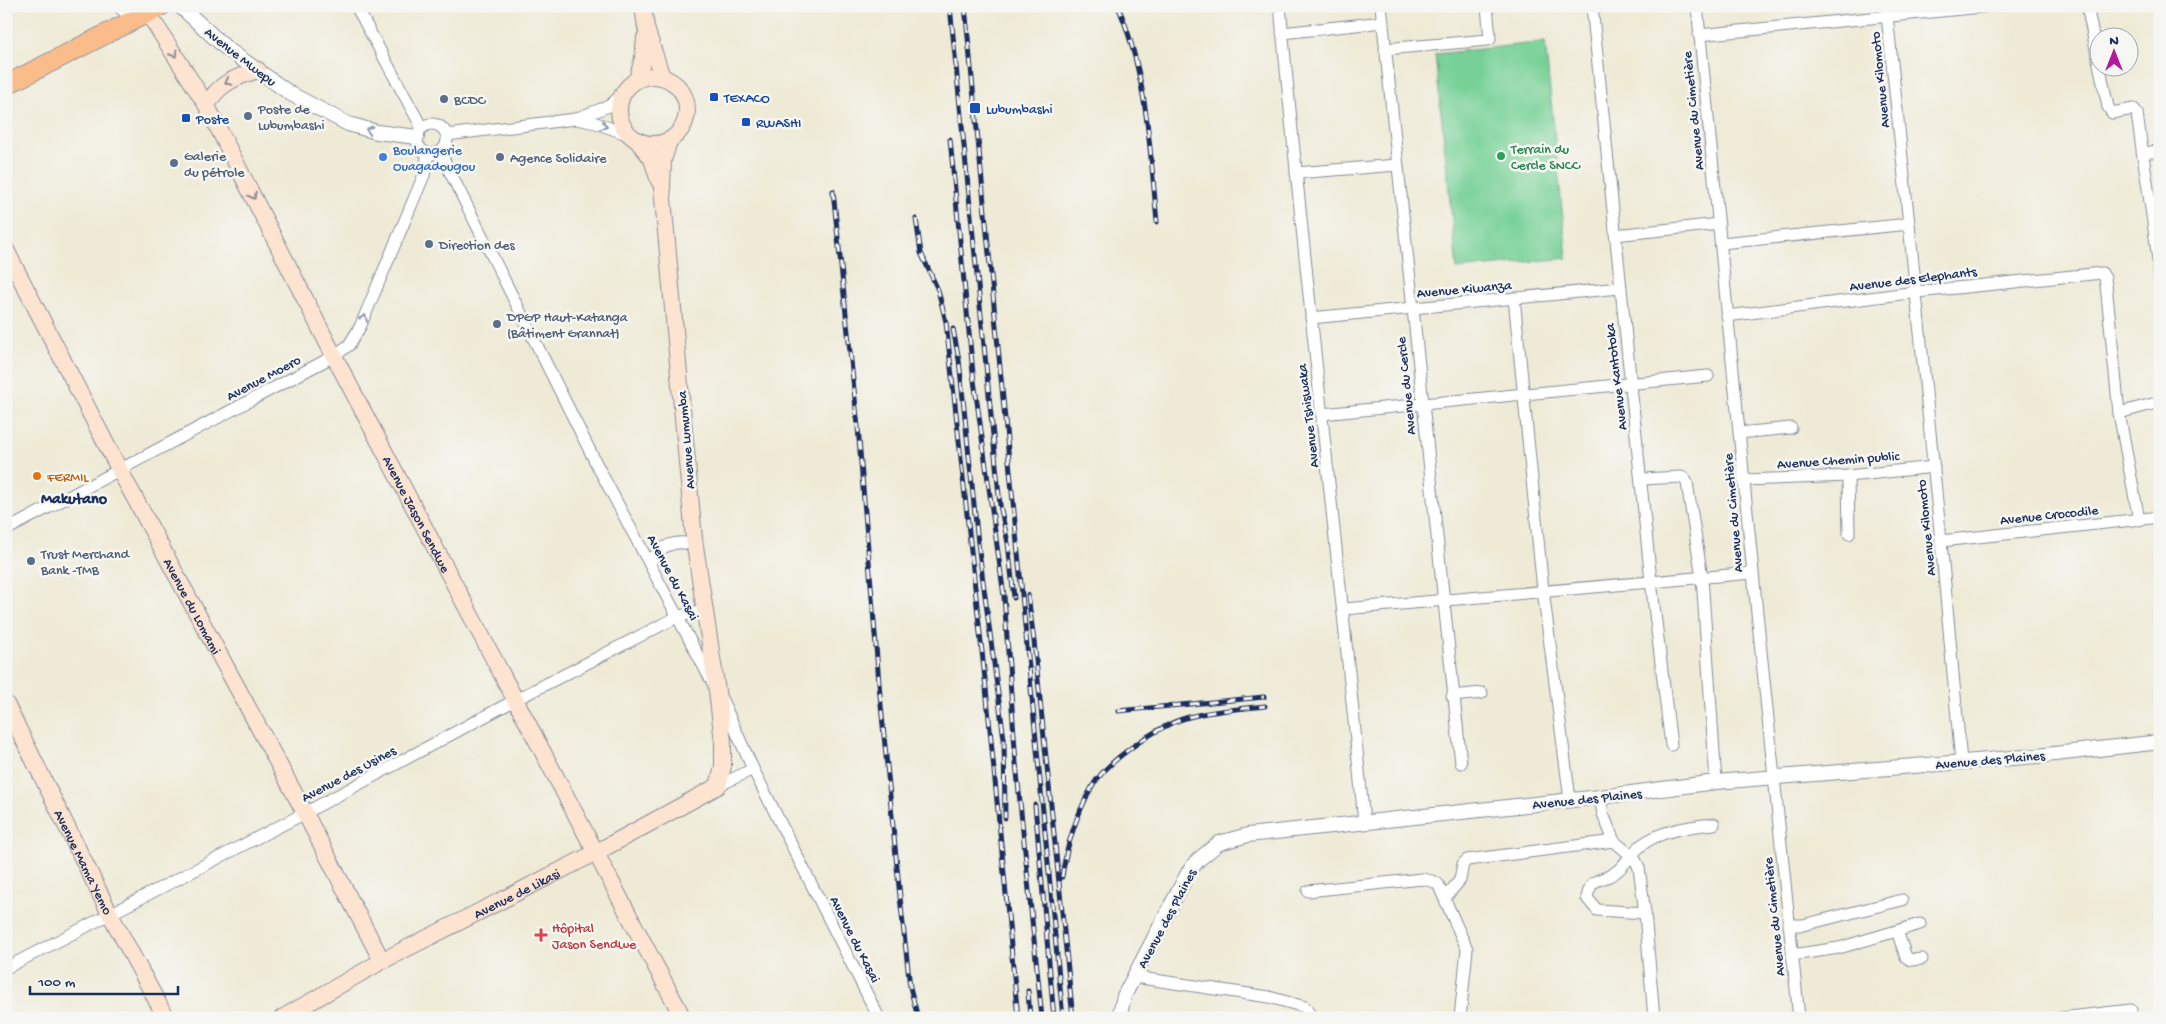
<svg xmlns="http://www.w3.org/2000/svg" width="2166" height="1024" viewBox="0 0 2166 1024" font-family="'Gochi Hand',sans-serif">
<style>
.green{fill:#77d197;stroke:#49807a}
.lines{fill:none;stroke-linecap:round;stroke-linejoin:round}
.minor-casing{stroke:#848c9a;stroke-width:13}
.tertiary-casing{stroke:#848c9a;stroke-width:16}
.secondary-casing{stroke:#848c9a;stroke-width:18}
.trunk-casing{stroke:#848c9a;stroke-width:21}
.minor{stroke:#fff;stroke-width:11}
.tertiary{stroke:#fff;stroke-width:14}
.secondary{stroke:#fde4d1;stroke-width:16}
.trunk{stroke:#fabc8b;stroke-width:19}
.rail-casing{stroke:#1b2f5e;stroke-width:5}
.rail{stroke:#f6f6f2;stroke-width:3;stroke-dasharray:9;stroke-linecap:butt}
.oneway{stroke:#8c8a98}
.oneway2{stroke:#8d97ae}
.transit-dot{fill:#1a4fb4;stroke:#f6f6f2;stroke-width:2}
.service-dot{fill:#5c6f8a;stroke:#f6f6f2;stroke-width:2}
.leisure-dot{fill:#2e9e5b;stroke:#f6f6f2;stroke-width:2}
.shop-dot{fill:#3f7fe0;stroke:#f6f6f2;stroke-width:2}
.food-dot{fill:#e8710a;stroke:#f6f6f2;stroke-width:2}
.health-dot{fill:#e0444e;stroke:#f6f6f2;stroke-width:2}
.labels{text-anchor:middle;stroke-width:5;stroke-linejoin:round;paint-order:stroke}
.street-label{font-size:14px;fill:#1b2f5e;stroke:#f6f6f2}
.transit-label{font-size:14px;fill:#164399;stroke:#f6f6f2;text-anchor:start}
.service-label{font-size:14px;fill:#4e5e75;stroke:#f6f6f2;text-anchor:start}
.leisure-label{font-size:14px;fill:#27864d;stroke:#f6f6f2;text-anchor:start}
.shop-label{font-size:14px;fill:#366cbe;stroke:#f6f6f2;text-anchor:start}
.food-label{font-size:14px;fill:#c56008;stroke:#f6f6f2;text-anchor:start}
.health-label{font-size:14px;fill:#be3a42;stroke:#f6f6f2;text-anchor:start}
.quarter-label{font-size:16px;font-weight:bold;fill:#1b2f5e;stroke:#f6f6f2}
</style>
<rect width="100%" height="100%" fill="#f6f6f2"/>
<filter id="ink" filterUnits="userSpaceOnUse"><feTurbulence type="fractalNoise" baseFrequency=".02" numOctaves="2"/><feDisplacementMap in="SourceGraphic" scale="10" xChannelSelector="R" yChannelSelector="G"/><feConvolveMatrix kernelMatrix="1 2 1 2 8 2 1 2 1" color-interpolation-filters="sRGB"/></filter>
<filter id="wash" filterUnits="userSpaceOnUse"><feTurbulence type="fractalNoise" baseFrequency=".0096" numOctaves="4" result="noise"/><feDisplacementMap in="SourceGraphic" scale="20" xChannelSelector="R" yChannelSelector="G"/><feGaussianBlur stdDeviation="1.12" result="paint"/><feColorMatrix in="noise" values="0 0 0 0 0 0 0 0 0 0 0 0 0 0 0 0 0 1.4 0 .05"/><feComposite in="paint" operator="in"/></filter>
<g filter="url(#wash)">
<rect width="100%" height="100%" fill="#eeead5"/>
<!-- green -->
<path class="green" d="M 1545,42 L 1567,258 L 1457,269 L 1435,54 Z"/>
</g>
<g filter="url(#ink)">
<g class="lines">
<!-- minor casing -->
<g class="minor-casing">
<g id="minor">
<path d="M 356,6 L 422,128"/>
<path d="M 1280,6 C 1305,278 1338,550 1364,822"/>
<path d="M 1381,6 L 1461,763"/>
<path d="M 1592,6 L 1651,581 L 1671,745"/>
<path d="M 1697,6 C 1730,343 1763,681 1799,1018"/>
<path d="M 1886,6 L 1909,224"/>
<path d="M 2087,6 L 2108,107 L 2112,113 L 2134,109 L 2137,113 C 2144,169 2155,224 2160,280"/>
<path d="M 1282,33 L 1383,22"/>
<path d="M 1699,35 L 1992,6"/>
<path d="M 1385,49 L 1488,40 L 1490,39 L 1487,6"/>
<path d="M 577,119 L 596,123 L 632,136"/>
<circle cx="432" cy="139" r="15"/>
<path d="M 447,135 L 575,119 L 609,106 L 623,94"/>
<path d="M 440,152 L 596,463 L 712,682"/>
<path d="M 2142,153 L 2160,151"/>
<path d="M 1296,173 L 1397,165"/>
<path d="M 1615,235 L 1719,224"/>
<path d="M 1721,243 L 1909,224 L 1941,541 L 1961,762"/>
<path d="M 1514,298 L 1543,590 L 1570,800"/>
<path d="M 1727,316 L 1917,292 L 2102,273 L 2105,278 L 2107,294 L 2119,413 L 2139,520"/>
<path d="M 1311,318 L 1620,288"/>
<path d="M 2119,413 L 2160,402"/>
<path d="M 1322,414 L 1708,376"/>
<path d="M 1739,433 L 1791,428"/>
<path d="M 1848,476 L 1849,534"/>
<path d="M 1642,479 L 1681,477 L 1685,479 L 1687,483 L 1702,577 L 1716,782"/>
<path d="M 1744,480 L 1848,476 L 1934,467"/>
<path d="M 6,530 L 334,356 L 349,345 L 360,327 L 424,175 L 428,153"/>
<path d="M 1941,541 L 2160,517"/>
<path d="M 650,564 C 657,546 679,537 695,547"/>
<path d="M 1344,609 L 1752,573"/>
<path d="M 1452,696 L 1482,693"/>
<path d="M 722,700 L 753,769 L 879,1018"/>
<path d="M 718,786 L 753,769"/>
<path d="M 1600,797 L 1603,814 L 1614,841 L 1635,859 L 1639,868 L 1645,913 L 1654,1018"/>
<path d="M 1308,891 L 1422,879 L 1432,881 L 1438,884 L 1467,949 L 1460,1018"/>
<path d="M 1445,898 L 1460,880 L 1463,864 L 1467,860 L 1614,841"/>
<path d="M 1645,913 L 1597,910 L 1587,898 C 1591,875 1601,883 1616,872 C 1626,864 1632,852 1643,844 C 1662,830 1691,826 1714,824"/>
<path d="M 1789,925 L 1803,925 L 1902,900"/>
<path d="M 1897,931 L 1906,957 L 1911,960 L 1922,959"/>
<path d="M 1792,955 L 1839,948 L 1920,924"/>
<path d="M 6,968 L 305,813 L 517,699 L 679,616 L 695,613 L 704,608"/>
<path d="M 1134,977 L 1269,997 L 1305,1007 L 1312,1018"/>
<path d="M 2061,1018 L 2131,1010"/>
</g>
</g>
<!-- tertiary casing -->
<g class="tertiary-casing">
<g id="tertiary">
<path d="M 120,6 L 135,19"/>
<path d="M 180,6 L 226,48 L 291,94 L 348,124 L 377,132 L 417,137"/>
<path d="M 1119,1018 L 1124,996 L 1188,873 L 1198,860 L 1219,843 L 1248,835 L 1600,797 L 1716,782 L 2037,756 L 2160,742"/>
</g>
</g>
<!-- secondary casing -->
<g class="secondary-casing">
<g id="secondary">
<path d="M 643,6 L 646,28 L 662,77"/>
<path id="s1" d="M 148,13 L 207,106 L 334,356 L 683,1018"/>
<circle cx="653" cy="110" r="34"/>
<path d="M 637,80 L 643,58 L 645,38"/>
<path d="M 207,106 C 217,84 236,77 258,70"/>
<path d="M 637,140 L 652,159 L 659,181"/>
<path id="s2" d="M 6,250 L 119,469 L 305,813 L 382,961"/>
<path id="s3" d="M 6,704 L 110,914 L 166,1018"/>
<path id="s4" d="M 282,1018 L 382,961 L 595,853 L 718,786 L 723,766 L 723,742 L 717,691 L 694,539 L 662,188 L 663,160 L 669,141"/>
</g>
</g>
<!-- trunk casing -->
<g class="trunk-casing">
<path id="trunk" d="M 6,85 L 161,6"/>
</g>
<!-- minor -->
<use href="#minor" class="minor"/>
<!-- tertiary -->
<use href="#tertiary" class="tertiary"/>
<!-- secondary -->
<use href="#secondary" class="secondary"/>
<!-- trunk -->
<use href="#trunk" class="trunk"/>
<!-- rail casing -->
<g class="rail-casing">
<g id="rail">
<path d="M 950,6 L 1000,505 L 1008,543 L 1014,598"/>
<path d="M 965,6 L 1063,1018"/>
<path d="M 1118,6 C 1147,75 1150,149 1157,222"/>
<path d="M 950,139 L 973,373 L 1004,596 L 1016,763 L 1042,1018"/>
<path d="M 833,191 L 858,427 L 880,695 L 900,897 L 910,987 L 918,1018"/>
<path d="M 916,219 L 921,253 L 938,290 L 946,322 L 986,688 L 1018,1018"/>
<path d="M 953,329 L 959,360 L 978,543 L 1004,739 L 1005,818"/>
<path d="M 1028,595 L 1034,641 L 1073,1018"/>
<path d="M 1118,711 L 1264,697"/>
<path d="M 1035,805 L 1054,1018"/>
<path d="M 1062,877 C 1066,847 1077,813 1092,787 C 1107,760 1163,722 1193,716 C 1216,710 1241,709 1265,706"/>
<path d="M 1028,991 L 1030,1018"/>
</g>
</g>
<!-- rail -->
<use href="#rail" class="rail"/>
</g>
<!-- one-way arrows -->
<defs><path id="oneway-chevron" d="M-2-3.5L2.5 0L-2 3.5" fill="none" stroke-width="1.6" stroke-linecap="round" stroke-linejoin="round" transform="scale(1.25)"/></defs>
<g class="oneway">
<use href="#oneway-chevron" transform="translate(174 54) rotate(58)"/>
<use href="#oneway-chevron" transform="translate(228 82) rotate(152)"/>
<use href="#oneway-chevron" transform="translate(253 196) rotate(63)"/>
</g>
<g class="oneway2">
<use href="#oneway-chevron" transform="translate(604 126) rotate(18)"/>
<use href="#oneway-chevron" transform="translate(369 130) rotate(-164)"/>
<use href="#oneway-chevron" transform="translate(364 318) rotate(-67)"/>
</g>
</g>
<!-- markers -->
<g class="transit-dot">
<rect x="709" y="92" width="10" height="10" rx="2.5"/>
<rect x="969" y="102" width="12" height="12" rx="2.5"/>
<rect x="181" y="113" width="10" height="10" rx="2.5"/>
<rect x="741" y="117" width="10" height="10" rx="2.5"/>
</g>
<g class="service-dot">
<circle cx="444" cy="99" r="5"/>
<circle cx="248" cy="116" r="5"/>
<circle cx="500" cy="157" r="5"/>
<circle cx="174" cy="163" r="5"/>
<circle cx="429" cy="244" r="5"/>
<circle cx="497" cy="324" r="5"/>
<circle cx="31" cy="561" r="5"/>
</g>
<circle class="leisure-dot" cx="1501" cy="156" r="5"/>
<circle class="shop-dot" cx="383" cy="157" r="5"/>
<circle class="food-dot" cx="37" cy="476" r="5"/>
<path class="health-dot" d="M538.5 927.5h5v5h5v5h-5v5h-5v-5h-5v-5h5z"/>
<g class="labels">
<!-- street labels -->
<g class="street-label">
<text transform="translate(241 56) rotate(38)" y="5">Avenue Mwepu</text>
<text transform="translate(1879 80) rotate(-96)" y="5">Avenue Kilomoto</text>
<text transform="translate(1692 111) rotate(-96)" y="5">Avenue du Cimetière</text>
<text transform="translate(1913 278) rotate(-7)" y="5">Avenue des Elephants</text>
<text transform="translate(1464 288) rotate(-5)" y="5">Avenue Kiwanza</text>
<text transform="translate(263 377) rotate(-28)" y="5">Avenue Moero</text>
<text transform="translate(1615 377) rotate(-97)" y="5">Avenue Kantotoka</text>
<text transform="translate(1405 386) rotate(-96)" y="5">Avenue du Cercle</text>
<text transform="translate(1307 416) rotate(-97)" y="5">Avenue Tshiswaka</text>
<text transform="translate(685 440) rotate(-95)" y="5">Avenue Lumumba</text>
<text transform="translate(1838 459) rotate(-4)" y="5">Avenue Chemin public</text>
<text transform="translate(1732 513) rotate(-95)" y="5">Avenue du Cimetière</text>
<text dy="5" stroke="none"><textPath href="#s1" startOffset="569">Avenue Jason Sendwe</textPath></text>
<text transform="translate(2049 514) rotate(-6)" y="5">Avenue Crocodile</text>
<text transform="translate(1925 528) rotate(-96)" y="5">Avenue Kilomoto</text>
<text transform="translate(674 577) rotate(62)" y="5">Avenue du Kasai</text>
<text dy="5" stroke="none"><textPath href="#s2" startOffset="402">Avenue du Lomami</textPath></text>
<text transform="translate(1990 759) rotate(-5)" y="5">Avenue des Plaines</text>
<text transform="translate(348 773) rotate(-28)" y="5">Avenue des Usines</text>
<text transform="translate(1587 798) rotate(-6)" y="5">Avenue des Plaines</text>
<text dy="5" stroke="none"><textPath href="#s3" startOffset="176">Avenue Mama Yemo</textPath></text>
<text dy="5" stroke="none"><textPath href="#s4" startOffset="266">Avenue de Likasi</textPath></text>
<text transform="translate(1773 917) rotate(-96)" y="5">Avenue du Cimetière</text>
<text transform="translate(1166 918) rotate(-62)" y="5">Avenue des Plaines</text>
<text transform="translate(856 939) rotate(63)" y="5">Avenue du Kasai</text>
</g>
<!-- transit labels -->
<g class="transit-label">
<text x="724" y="102">TEXACO</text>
<text x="986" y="113">Lubumbashi</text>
<text x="196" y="123">Poste</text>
<text x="756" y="127">RWASHI</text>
</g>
<!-- service labels -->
<g class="service-label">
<text x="454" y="104">BCDC</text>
<text x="258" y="113">Poste de<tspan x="258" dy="16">Lubumbashi</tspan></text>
<text x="184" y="160">Galerie<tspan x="184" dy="16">du pétrole</tspan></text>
<text x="510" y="162">Agence Solidaire</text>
<text x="439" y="249">Direction des</text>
<text x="507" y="321">DPGP Haut-Katanga<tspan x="507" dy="16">(Bâtiment Grannat)</tspan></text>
<text x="41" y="558">Trust Merchand<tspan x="41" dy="16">Bank -TMB</tspan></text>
</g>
<!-- leisure labels -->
<g class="leisure-label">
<text x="1511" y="153">Terrain du<tspan x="1511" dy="16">Cercle SNCC</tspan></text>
</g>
<!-- shop labels -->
<g class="shop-label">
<text x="393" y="154">Boulangerie<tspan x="393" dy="16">Ouagadougou</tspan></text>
</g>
<!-- food labels -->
<g class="food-label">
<text x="47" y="481">FERMIL</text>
</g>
<!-- health labels -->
<g class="health-label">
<text x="552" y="932">Hôpital<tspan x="552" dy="16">Jason Sendwe</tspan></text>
</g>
<!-- quarter labels -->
<g class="quarter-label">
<text x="74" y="503">Makutano</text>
</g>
</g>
<!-- margin -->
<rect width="2166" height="1024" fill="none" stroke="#f6f6f2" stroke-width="25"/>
<!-- north arrow -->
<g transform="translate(2114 52)"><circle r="24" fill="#f6f6f2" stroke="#9ea6b7"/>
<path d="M0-4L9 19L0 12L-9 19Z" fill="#b5179e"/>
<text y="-8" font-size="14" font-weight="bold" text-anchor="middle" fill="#1b2f5e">N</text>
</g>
<!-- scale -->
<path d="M30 986v8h148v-8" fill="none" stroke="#1b2f5e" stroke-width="2.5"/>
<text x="38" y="986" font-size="15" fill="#1b2f5e" stroke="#f6f6f2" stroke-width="4" paint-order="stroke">100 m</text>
</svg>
